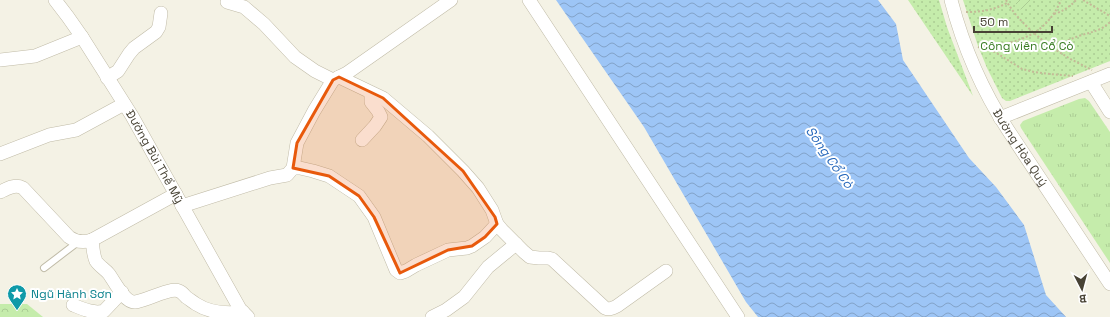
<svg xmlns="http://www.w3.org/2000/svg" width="1110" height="317" viewBox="0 0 1110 317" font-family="'Space Grotesk',sans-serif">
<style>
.grass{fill:url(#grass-tufts)}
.forest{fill:url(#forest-crowns)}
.park{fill:url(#park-dots)}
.garden{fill:url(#garden-furrows)}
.water{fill:url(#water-waves)}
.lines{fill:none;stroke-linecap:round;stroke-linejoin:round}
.service-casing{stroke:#c0bba7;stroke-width:8}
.minor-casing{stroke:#c0bba7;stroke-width:14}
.path{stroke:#c3ba97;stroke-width:2;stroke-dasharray:2 2;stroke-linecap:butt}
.service{stroke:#fff;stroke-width:6}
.minor{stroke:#fff;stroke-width:13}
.marked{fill:#e8590c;fill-opacity:0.2;stroke:#e8590c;stroke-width:3;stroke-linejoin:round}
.labels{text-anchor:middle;stroke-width:4;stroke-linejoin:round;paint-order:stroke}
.park-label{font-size:12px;fill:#397d23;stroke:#fff}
.street-label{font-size:12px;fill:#474234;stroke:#fff}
.culture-label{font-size:12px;fill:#0d838f;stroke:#fff;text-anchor:start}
.water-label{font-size:13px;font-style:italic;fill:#2567bb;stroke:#fff}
</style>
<defs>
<pattern id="grass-tufts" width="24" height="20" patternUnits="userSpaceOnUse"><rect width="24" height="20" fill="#c5ecab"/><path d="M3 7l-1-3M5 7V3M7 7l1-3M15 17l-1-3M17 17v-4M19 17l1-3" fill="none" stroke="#abcc94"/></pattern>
<pattern id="forest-crowns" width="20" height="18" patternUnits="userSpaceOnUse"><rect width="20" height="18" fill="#c5ecab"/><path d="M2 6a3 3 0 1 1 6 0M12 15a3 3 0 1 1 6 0" fill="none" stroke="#abcc94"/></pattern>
<pattern id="park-dots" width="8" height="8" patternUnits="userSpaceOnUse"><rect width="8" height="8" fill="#c5ecab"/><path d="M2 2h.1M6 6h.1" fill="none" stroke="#abcc94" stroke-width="1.8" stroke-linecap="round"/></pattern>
<pattern id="garden-furrows" width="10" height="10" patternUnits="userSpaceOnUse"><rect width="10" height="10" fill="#c5ecab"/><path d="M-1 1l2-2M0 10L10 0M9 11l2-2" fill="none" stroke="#abcc94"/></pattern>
<pattern id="water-waves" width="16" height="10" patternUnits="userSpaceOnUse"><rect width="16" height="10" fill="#9dc5f6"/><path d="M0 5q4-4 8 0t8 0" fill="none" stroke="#82a2c8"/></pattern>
</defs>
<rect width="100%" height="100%" fill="#f4f2e5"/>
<!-- grass -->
<path class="grass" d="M 1085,98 L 1089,101 L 1110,132 L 1110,263 L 1021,128 L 1020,125 L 1023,121 L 1079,99 Z"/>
<!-- forest -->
<path class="forest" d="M 0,304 L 27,304 L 43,317 L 0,317 Z"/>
<!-- park -->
<g class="park">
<path d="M 908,0 L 939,0 L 947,27 L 973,96 Z"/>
<path d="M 963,0 L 1110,0 L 1110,61 L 1010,101 L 1006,101 L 1002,98 L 987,68 L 978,46 Z"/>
</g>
<!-- garden -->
<path class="garden" d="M 1013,0 L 1031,0 L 1021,10 Z"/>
<!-- water -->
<path class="water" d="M 556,0 L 878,0 L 896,24 L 903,60 L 969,158 L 996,187 L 1024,225 L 1046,295 L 1066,317 L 758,317 L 746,302 L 644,127 Z"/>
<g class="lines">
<!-- service casing -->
<g class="service-casing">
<path id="service" d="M 44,268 L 78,242"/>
</g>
<!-- minor casing -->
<g class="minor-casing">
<g id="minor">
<path id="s1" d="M 55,0 L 68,17 L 82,37 L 132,116 L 240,309 L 248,317"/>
<path d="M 529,0 L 738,317"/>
<path id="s2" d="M 951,0 C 963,46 982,90 1008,130 L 1110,284"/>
<path d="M 227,2 L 244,7 L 264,24 L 295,57 L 315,71 L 333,80"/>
<path d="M 0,60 L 35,56 L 82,37"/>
<path d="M 339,77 L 383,98 L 428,136 L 463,171 L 478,188 L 492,210 L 497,224 L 502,230 L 524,252 L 530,257 L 539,258 L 548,258 L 552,259 L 605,308 C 609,310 613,308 617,306 L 666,271"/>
<path d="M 107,78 L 118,71 L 129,54 L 134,48 L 156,32 L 159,27 L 161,13"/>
<path d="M 1091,82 L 1110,112"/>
<path d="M 1000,118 L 1110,74"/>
<path d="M 362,140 L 375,126 L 381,117 L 378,111 L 371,102 L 371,93"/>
<path d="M 0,154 L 49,135 L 76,130 L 124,104"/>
<path d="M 293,168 L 300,168 L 313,171 L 329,176 L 359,196 L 374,217 L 396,270 L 400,273 L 406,271 L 416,265 L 448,250 L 467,248 L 472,246 L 485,237 L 497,224"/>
<path d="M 0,192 C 8,188 15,184 23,188 L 69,237 C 76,242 83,243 92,240 L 176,194"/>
<path d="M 182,206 L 270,178 L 287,175 L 293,168 L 297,143 L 314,111 L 333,80 L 347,73 L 451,0"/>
<path d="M 92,240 C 93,247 93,255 96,261 C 99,266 105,269 109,274 C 114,281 125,303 135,302 C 146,301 170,287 179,291 C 182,292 184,295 186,297 C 189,299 193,302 196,304 C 210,313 227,314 243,312"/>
<path d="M 73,305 C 83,309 94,314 104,311 L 122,292"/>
<path d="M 432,317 L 446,310 L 464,297 L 488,267 L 516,244"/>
</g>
</g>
<!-- path -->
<g class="path">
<path d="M 1006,0 C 1016,20 1045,44 1064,55 C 1073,61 1083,65 1092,70"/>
<path d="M 1083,0 L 1110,16"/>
<path d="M 966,12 C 981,12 994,10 1007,3"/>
<path d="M 1054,14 C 1063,11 1070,7 1076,0"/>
<path d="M 979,46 C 1015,45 1046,36 1061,0"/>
<path d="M 978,47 L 995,52 L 1022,69 L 1034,72 L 1050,74 L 1073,76"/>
<path d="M 1054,48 C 1062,43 1070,39 1079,36 C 1091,32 1101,31 1110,22"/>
</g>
<!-- service -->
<use href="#service" class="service"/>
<!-- minor -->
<use href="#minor" class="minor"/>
</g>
<!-- marked area -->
<path class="marked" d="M 339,77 L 383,98 L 463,171 L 495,217 L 497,224 L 485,237 L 472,246 L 448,250 L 400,273 L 374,217 L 359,196 L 329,176 L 293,168 L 297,143 L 333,80 Z"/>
<!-- icons -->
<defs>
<g id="sight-pin" transform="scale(1)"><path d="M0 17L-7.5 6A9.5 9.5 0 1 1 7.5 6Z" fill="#0f9aa8" stroke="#fff"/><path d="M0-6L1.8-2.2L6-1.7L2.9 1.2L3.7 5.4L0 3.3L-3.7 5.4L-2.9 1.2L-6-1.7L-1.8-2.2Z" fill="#fff"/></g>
</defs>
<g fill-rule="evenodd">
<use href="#sight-pin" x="17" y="294"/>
</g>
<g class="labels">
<!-- park labels -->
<g class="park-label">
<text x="1027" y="50">Công viên Cổ Cò</text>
</g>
<!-- street labels -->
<g class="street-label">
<text dy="4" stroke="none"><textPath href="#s2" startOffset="164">Đường Hòa Quý</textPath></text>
<text dy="4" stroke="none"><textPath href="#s1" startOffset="186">Đường Bùi Thế Mỹ</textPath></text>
</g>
<!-- culture labels -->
<g class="culture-label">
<text x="31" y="298">Ngũ Hành Sơn</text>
</g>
<!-- water labels -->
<g class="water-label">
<text transform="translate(830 157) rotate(55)" y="5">Sông Cổ Cò</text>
</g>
</g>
<!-- north arrow -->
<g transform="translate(1082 289) rotate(174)" stroke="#ffffff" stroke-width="3" paint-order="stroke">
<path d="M0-3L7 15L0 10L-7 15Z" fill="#474234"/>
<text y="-6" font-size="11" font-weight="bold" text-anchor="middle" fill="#474234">B</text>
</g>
<!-- scale -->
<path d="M974 26v6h78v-6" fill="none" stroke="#474234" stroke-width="2"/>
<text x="980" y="26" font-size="12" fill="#474234" stroke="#ffffff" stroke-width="3" paint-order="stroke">50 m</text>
</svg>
